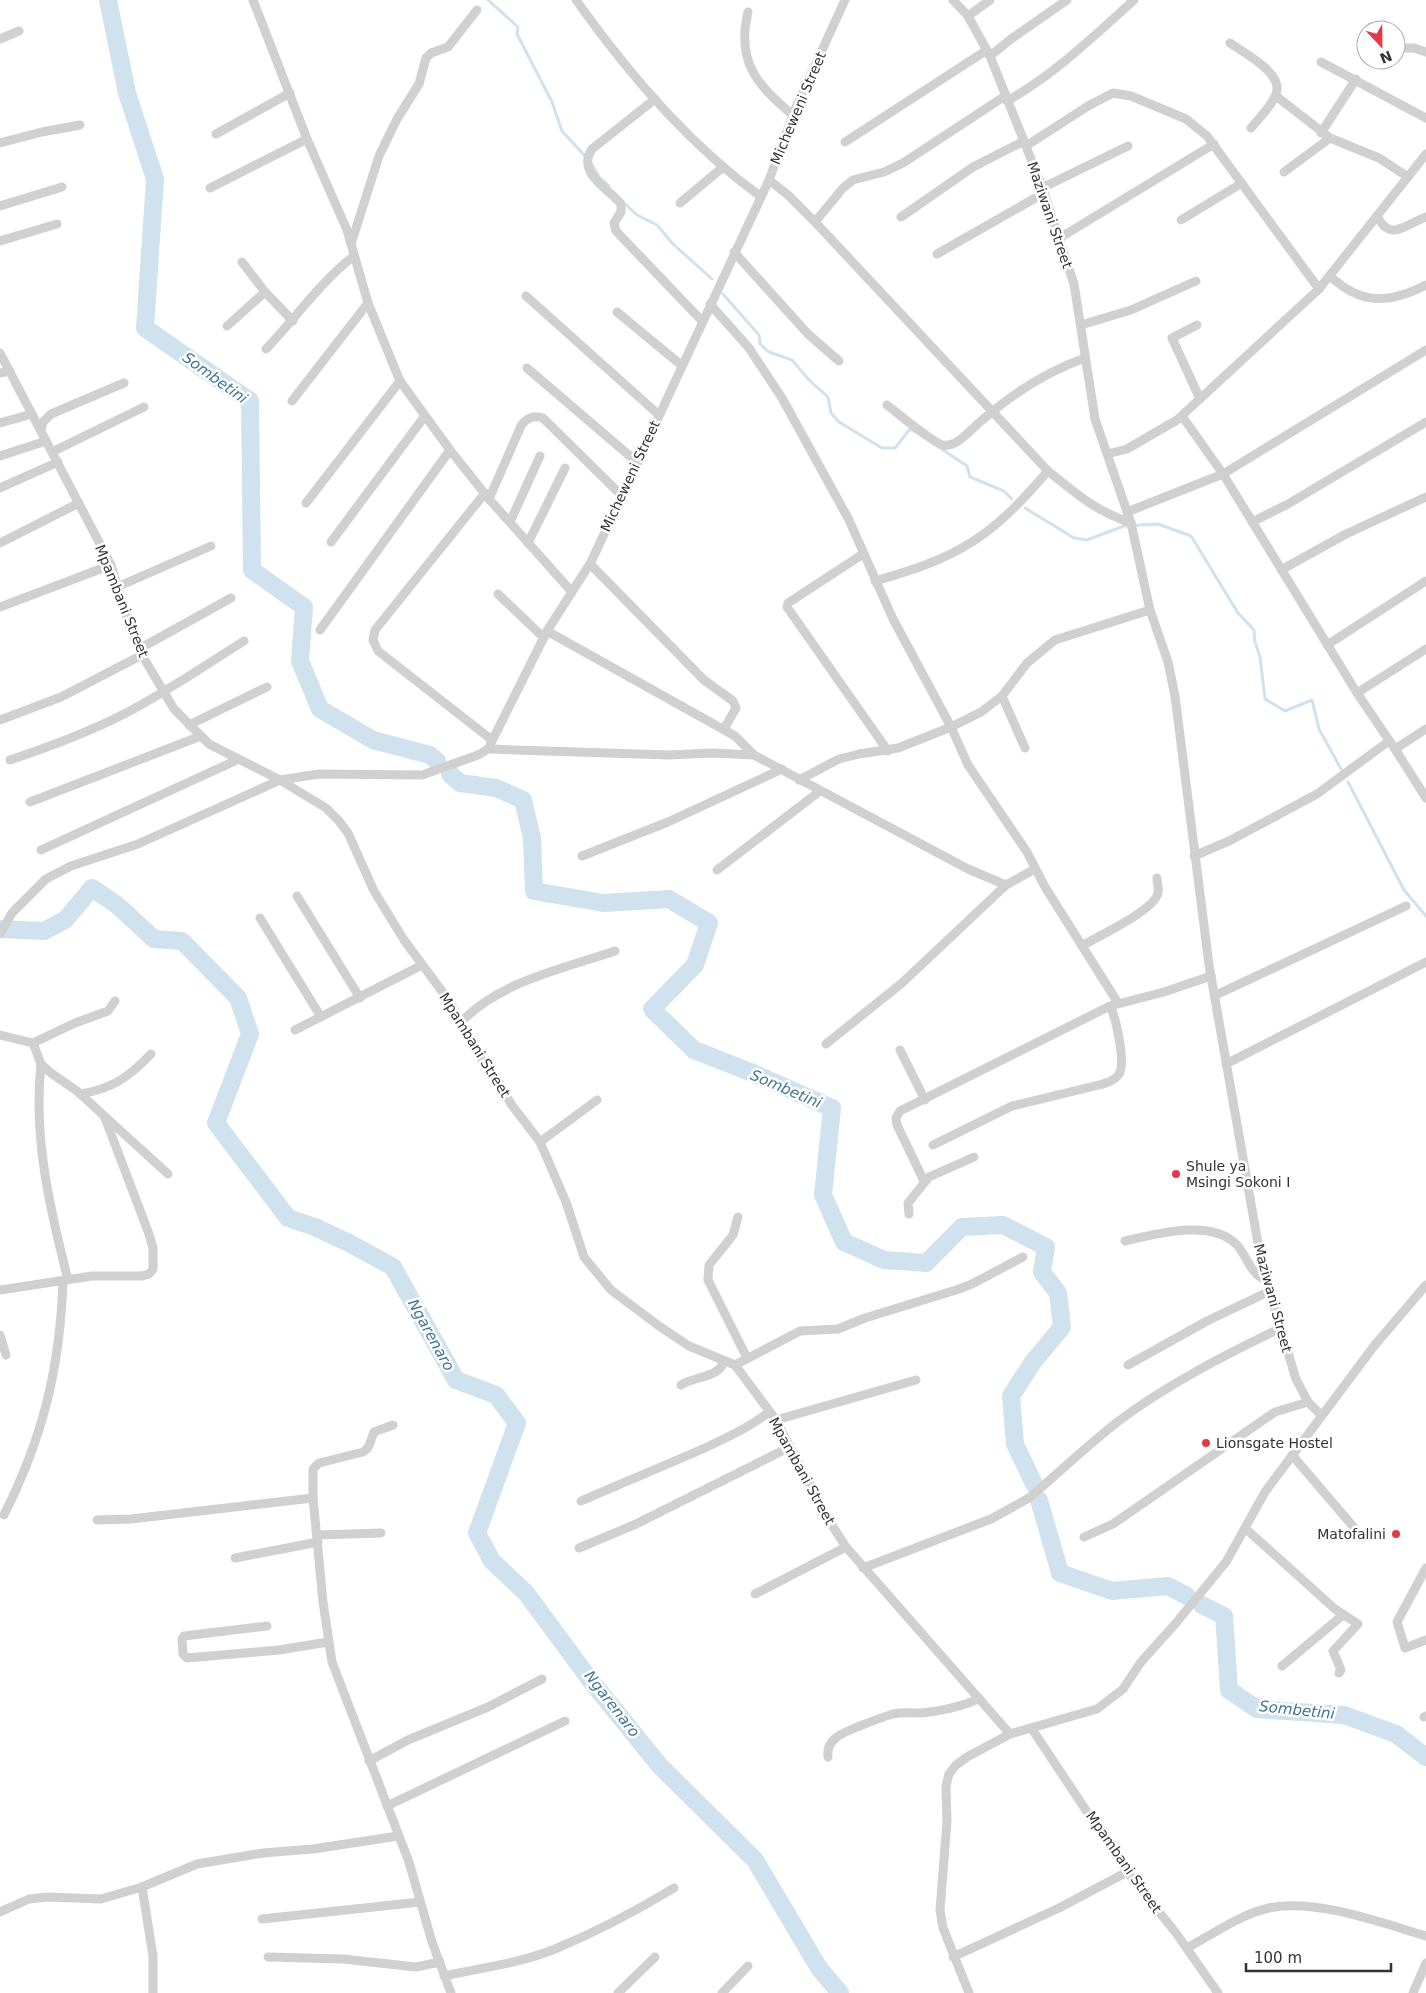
<svg xmlns="http://www.w3.org/2000/svg" width="1426" height="1993" viewBox="0 0 1426 1993" font-family="'DejaVu Sans',sans-serif">
<style>
.lines{fill:none;stroke-linecap:round;stroke-linejoin:round}
.stream{stroke:#cfe2ee;stroke-width:3}
.river{stroke:#cfe2ee;stroke-width:18}
.street{stroke:#d0d0d0;stroke-width:9}
.poi-dot{fill:#e63946;stroke:#fff;stroke-width:2}
.labels{text-anchor:middle;stroke-width:5;stroke-linejoin:round;paint-order:stroke}
.street-label{font-size:14px;fill:#333;stroke:#fff}
.poi-label{font-size:14px;fill:#333;stroke:#fff;text-anchor:start}
.water-label{font-size:15px;font-style:italic;fill:#3f7597;stroke:#fff}
</style>
<rect width="100%" height="100%" fill="#fff"/>
<g class="lines">
<!-- stream -->
<g class="stream">
<path d="M 488,0 L 518,27 L 517,34 L 552,102 L 562,131 L 586,157"/>
<path d="M 590,161 L 599,177 L 609,186"/>
<path d="M 623,202 L 637,215 L 657,225 L 673,244 L 712,279"/>
<path d="M 723,294 L 759,335 L 760,344 L 769,352 L 792,360 L 810,381 L 828,397 L 831,413 L 839,422 L 882,448 L 895,448 L 910,429 L 915,432"/>
<path d="M 937,446 L 967,466 L 970,477 L 1004,491 L 1012,499"/>
<path d="M 1025,508 L 1074,538 L 1087,540 L 1124,526 L 1158,524 L 1191,536 L 1238,613 L 1254,630 L 1255,642 L 1260,657 L 1265,699 L 1285,711 L 1312,700 L 1319,729 L 1341,769"/>
<path d="M 1348,782 L 1404,890 L 1426,916"/>
</g>
<!-- river -->
<g class="river">
<path d="M 108,0 L 127,93 L 155,179 L 145,328 L 250,401 L 252,570 L 304,607 L 300,661 L 320,709 L 373,740 L 430,755 L 437,761"/>
<path d="M 450,774 L 460,783 L 496,788 L 523,800 L 532,838 L 534,891 L 603,903 L 669,899 L 709,923 L 695,965 L 652,1009 L 694,1050 L 753,1073 L 832,1108 L 823,1195 L 844,1242 L 884,1260 L 926,1263 L 962,1227 L 1003,1225 L 1046,1247 L 1042,1272 L 1058,1293 L 1062,1327 L 1033,1362 L 1011,1396 L 1015,1444 L 1034,1484"/>
<path d="M 0,929 L 44,931 L 65,920 L 92,888 L 117,905 L 154,939 L 182,941 L 238,998 L 250,1034 L 216,1123 L 288,1218 L 315,1227 L 349,1243 L 393,1267 L 456,1380 L 496,1395 L 517,1423 L 477,1533 L 492,1561 L 526,1593 L 591,1681 L 660,1766 L 755,1860 L 819,1968 L 840,1993"/>
<path d="M 1039,1500 L 1060,1573 L 1112,1591 L 1168,1586 L 1187,1596"/>
<path d="M 1202,1605 L 1224,1616 L 1229,1690 L 1257,1709 L 1344,1715 L 1396,1734 L 1426,1757"/>
</g>
<!-- street -->
<g class="street">
<path d="M 253,0 L 307,139 L 347,230 L 368,303 L 400,381 L 450,450 L 489,499 L 572,592"/>
<path d="M 576,0 C 627,72 688,144 760,196"/>
<path d="M 953,0 L 968,16 L 990,56 L 1041,184 L 1074,284 L 1095,419 L 1131,523 L 1150,610 L 1168,662 L 1175,696 L 1209,965 L 1262,1266 L 1296,1379 L 1308,1402 L 1321,1415"/>
<path d="M 748,12 C 736,62 757,85 793,115"/>
<path d="M 968,16 L 990,0"/>
<path d="M 1371,27 L 1373,30"/>
<path d="M 0,39 L 19,31"/>
<path d="M 1230,43 C 1244,53 1284,73 1276,94 C 1272,106 1259,118 1251,128"/>
<path d="M 1396,48 L 1414,48 L 1426,52"/>
<path d="M 990,56 L 1011,39 L 1067,0"/>
<path d="M 1321,62 L 1426,118"/>
<path d="M 1276,96 L 1330,138 L 1379,158 L 1408,177"/>
<path d="M 655,99 L 592,149 C 576,173 608,188 621,204 L 621,212 L 614,223 L 616,231 L 702,321"/>
<path d="M 1007,101 C 1055,74 1094,36 1134,0"/>
<path d="M 1321,133 L 1356,79"/>
<path d="M 216,134 L 290,93"/>
<path d="M 845,142 L 987,50"/>
<path d="M 0,143 L 42,132 L 80,125"/>
<path d="M 1026,146 L 1088,106 L 1113,93 L 1131,96 L 1186,119 L 1207,136 L 1319,289"/>
<path d="M 1284,172 L 1330,138"/>
<path d="M 769,180 L 788,195 L 815,222 L 1048,471 C 1078,495 1094,510 1131,523"/>
<path d="M 210,188 L 307,139"/>
<path d="M 1042,188 L 1128,146"/>
<path d="M 680,203 L 722,168"/>
<path d="M 0,206 L 62,187"/>
<path d="M 1377,216 C 1391,243 1405,224 1426,217"/>
<path d="M 901,217 L 973,167 L 1024,141"/>
<path d="M 1181,220 L 1242,183"/>
<path d="M 815,222 L 843,188 L 853,180 L 884,172 L 903,163 L 1005,96"/>
<path d="M 1058,239 L 1214,144"/>
<path d="M 0,241 L 57,224"/>
<path d="M 351,244 L 379,156 L 397,119 L 419,84 L 426,58 L 431,53 L 448,47 L 477,10"/>
<path d="M 734,252 L 808,334 L 839,361"/>
<path d="M 937,254 L 1044,193"/>
<path d="M 242,262 L 265,292 L 293,321"/>
<path d="M 1330,276 C 1361,305 1389,304 1426,285"/>
<path d="M 526,296 L 659,415"/>
<path d="M 710,304 L 749,348 L 782,398 L 849,520 L 893,619 L 951,727 L 968,765 L 1027,852 L 1045,887 L 1118,1003"/>
<path d="M 617,312 L 681,365"/>
<path d="M 1081,325 L 1131,310 L 1196,281"/>
<path d="M 1197,325 L 1172,338 L 1200,399"/>
<path d="M 227,326 L 265,292"/>
<path d="M 266,349 C 296,318 320,282 354,256"/>
<path d="M 0,353 L 111,565 L 129,625 L 142,655 L 174,709 L 209,744 L 280,780 L 326,808 L 339,821 L 348,833 L 374,891 L 404,940 L 450,1002 L 479,1056 L 496,1077 L 511,1104 L 540,1142 L 566,1202 L 584,1257 L 611,1290 L 659,1326 L 689,1346 L 735,1365 L 776,1420 L 828,1519 L 846,1547 L 1010,1734"/>
<path d="M 527,368 L 638,463"/>
<path d="M 0,373 L 10,371"/>
<path d="M 292,401 L 368,303"/>
<path d="M 887,405 C 899,414 931,442 943,445 C 957,448 971,429 981,421 C 1012,394 1045,372 1085,358"/>
<path d="M 1182,416 L 1223,474 L 1357,693 L 1395,749 L 1426,798"/>
<path d="M 0,423 L 32,414"/>
<path d="M 41,430 L 43,422 L 51,414 L 124,383"/>
<path d="M 52,452 L 144,407"/>
<path d="M 1107,454 L 1127,449 L 1177,420 L 1319,289 L 1426,154"/>
<path d="M 0,456 L 46,441"/>
<path d="M 0,488 L 58,462"/>
<path d="M 485,493 L 375,630 L 373,640 L 378,651 L 492,740"/>
<path d="M 489,499 L 521,426 C 527,417 534,415 543,418 L 621,495"/>
<path d="M 306,503 L 400,381"/>
<path d="M 1127,512 L 1223,474 L 1426,350"/>
<path d="M 510,522 L 540,456"/>
<path d="M 1252,522 L 1288,504 L 1426,422"/>
<path d="M 331,542 L 424,417"/>
<path d="M 0,543 L 79,503"/>
<path d="M 528,543 L 565,468"/>
<path d="M 863,554 L 788,603 L 787,607 L 888,751"/>
<path d="M 590,564 L 704,680 L 733,701 L 736,708 L 724,729"/>
<path d="M 1281,570 L 1346,534 L 1426,497"/>
<path d="M 875,581 C 910,571 945,560 975,540 C 1003,522 1026,496 1048,471"/>
<path d="M 117,587 L 211,546"/>
<path d="M 498,594 L 544,638"/>
<path d="M 0,607 L 111,565"/>
<path d="M 320,630 L 450,450"/>
<path d="M 547,631 L 735,736 L 754,755"/>
<path d="M 1327,645 L 1426,581"/>
<path d="M 139,649 L 231,598"/>
<path d="M 1357,693 L 1426,649"/>
<path d="M 1002,696 L 1025,748"/>
<path d="M 0,720 L 61,697 L 142,655"/>
<path d="M 189,725 L 267,687"/>
<path d="M 488,749 L 669,755 L 712,753 L 754,755 L 968,869 L 1006,885"/>
<path d="M 1395,749 L 1426,729"/>
<path d="M 10,760 C 49,747 87,733 124,714 C 165,693 204,666 244,641"/>
<path d="M 799,780 L 839,759 L 859,754 L 898,748 L 951,727 L 981,712 L 1002,696 L 1027,663 L 1055,640 L 1150,610"/>
<path d="M 30,802 L 201,736"/>
<path d="M 41,850 L 237,760"/>
<path d="M 582,856 L 668,822 L 782,769"/>
<path d="M 1194,856 L 1229,841 L 1317,794 L 1389,741"/>
<path d="M 717,870 L 820,791"/>
<path d="M 297,896 L 360,998"/>
<path d="M 260,918 L 321,1017"/>
<path d="M 0,934 L 12,913 L 46,879 L 71,866 L 138,844 L 280,780 L 319,774 L 422,775 L 478,755 L 488,749 L 547,631 L 591,562 L 769,180 L 796,107 L 845,0"/>
<path d="M 1082,946 C 1098,936 1155,910 1158,893 C 1159,889 1157,882 1157,878"/>
<path d="M 1216,995 L 1406,906"/>
<path d="M 461,1022 C 501,981 562,969 615,951"/>
<path d="M 295,1030 L 422,965"/>
<path d="M 0,1035 L 33,1043 L 75,1023 L 108,1011 L 115,1001"/>
<path d="M 33,1043 L 41,1064 L 51,1073 L 77,1091 L 168,1174"/>
<path d="M 826,1044 L 902,983 L 1006,885 L 1035,869"/>
<path d="M 900,1050 L 925,1100"/>
<path d="M 41,1064 C 33,1138 50,1209 68,1280"/>
<path d="M 1226,1064 L 1426,962"/>
<path d="M 80,1094 C 112,1089 129,1077 151,1054"/>
<path d="M 540,1142 L 597,1100"/>
<path d="M 933,1145 L 1012,1106 L 1103,1084 C 1108,1082 1116,1080 1119,1074 C 1126,1063 1116,1018 1110,1006"/>
<path d="M 924,1181 L 897,1125 L 896,1118 L 900,1111 L 1110,1006 L 1164,992 L 1211,976"/>
<path d="M 909,1214 L 908,1203 L 929,1177 L 974,1157"/>
<path d="M 738,1217 L 733,1235 L 709,1265 L 708,1280 L 747,1358"/>
<path d="M 1125,1241 C 1156,1234 1212,1218 1237,1245 C 1247,1256 1250,1274 1266,1280"/>
<path d="M 0,1290 L 92,1276 L 142,1276 L 149,1274 L 153,1269 L 153,1248 L 149,1234 L 105,1118"/>
<path d="M 0,1335 L 6,1355"/>
<path d="M 735,1365 L 800,1331 L 838,1329 L 865,1318 L 956,1290 L 972,1284 L 1023,1257"/>
<path d="M 1128,1365 L 1207,1321 L 1270,1291"/>
<path d="M 681,1385 C 696,1375 718,1379 724,1361"/>
<path d="M 776,1420 L 916,1380"/>
<path d="M 393,1425 L 374,1432 L 368,1448 L 363,1452 L 319,1463 L 313,1469 L 313,1498 L 323,1602 L 332,1662 L 409,1862 L 432,1942 L 451,1993"/>
<path d="M 1292,1455 L 1357,1531"/>
<path d="M 581,1501 C 624,1482 667,1465 709,1446 C 730,1436 750,1427 769,1412"/>
<path d="M 4,1515 C 43,1437 60,1368 63,1281"/>
<path d="M 97,1520 L 131,1519 L 313,1498"/>
<path d="M 1246,1529 L 1335,1609 L 1358,1624 L 1333,1651 L 1341,1670 L 1339,1673"/>
<path d="M 317,1535 L 381,1533"/>
<path d="M 1084,1537 L 1113,1524 L 1275,1412 L 1308,1402"/>
<path d="M 579,1548 L 636,1524 L 790,1447"/>
<path d="M 235,1558 L 318,1542"/>
<path d="M 863,1568 L 991,1519 L 1029,1498 C 1058,1473 1086,1447 1116,1423 C 1166,1385 1225,1355 1281,1328"/>
<path d="M 1426,1568 L 1397,1622 L 1405,1648 L 1426,1640"/>
<path d="M 755,1594 L 846,1547"/>
<path d="M 267,1626 L 184,1636 L 182,1639 L 183,1654 L 187,1658 L 279,1650 L 328,1642"/>
<path d="M 1282,1666 L 1343,1615"/>
<path d="M 1424,1717 L 1426,1716"/>
<path d="M 1032,1729 L 1127,1872 L 1176,1933 L 1218,1993"/>
<path d="M 828,1757 C 827,1749 830,1742 837,1737 C 842,1732 885,1716 893,1714 C 903,1712 911,1713 920,1713 C 935,1712 967,1706 979,1698"/>
<path d="M 369,1761 L 408,1740 L 488,1707 L 542,1679"/>
<path d="M 387,1806 L 565,1721"/>
<path d="M 142,1887 L 153,1956 L 153,1993"/>
<path d="M 0,1912 L 29,1899 L 48,1897 L 101,1899 L 142,1887 L 197,1864 L 263,1853 L 313,1849 L 398,1836"/>
<path d="M 262,1919 L 420,1902"/>
<path d="M 1187,1948 C 1213,1934 1241,1914 1269,1908 C 1315,1898 1382,1923 1426,1936"/>
<path d="M 268,1957 L 343,1959 L 416,1967 L 440,1962"/>
<path d="M 953,1957 L 1059,1908 L 1127,1872"/>
<path d="M 444,1976 C 481,1968 521,1963 555,1949 C 596,1932 636,1911 674,1888"/>
<path d="M 618,1993 L 655,1957"/>
<path d="M 722,1993 L 748,1966"/>
<path d="M 969,1993 L 943,1928 L 940,1910 L 947,1821 L 946,1786 L 949,1774 L 956,1765 L 967,1757 L 1010,1734 L 1097,1709 L 1123,1689 L 1141,1662 L 1176,1623 L 1226,1562 L 1265,1492 L 1374,1346 L 1426,1285"/>
<path d="M 1413,1993 L 1426,1963"/>
</g>
</g>
<!-- markers -->
<g class="poi-dot">
<circle cx="1176" cy="1174" r="5"/>
<circle cx="1206" cy="1443" r="5"/>
<circle cx="1396" cy="1534" r="5"/>
</g>
<g class="labels">
<!-- street labels -->
<g class="street-label">
<text transform="translate(798 108) rotate(-67)" y="5">Micheweni Street</text>
<text transform="translate(1050 215) rotate(71)" y="5">Maziwani Street</text>
<text transform="translate(630 476) rotate(-65)" y="5">Micheweni Street</text>
<text transform="translate(122 601) rotate(68)" y="5">Mpambani Street</text>
<text transform="translate(475 1045) rotate(58)" y="5">Mpambani Street</text>
<text transform="translate(1273 1298) rotate(75)" y="5">Maziwani Street</text>
<text transform="translate(802 1471) rotate(61)" y="5">Mpambani Street</text>
<text transform="translate(1124 1862) rotate(55)" y="5">Mpambani Street</text>
</g>
<!-- poi labels -->
<g class="poi-label">
<text x="1186" y="1171">Shule ya<tspan x="1186" dy="16">Msingi Sokoni I</tspan></text>
<text x="1216" y="1448">Lionsgate Hostel</text>
<text x="1386" y="1539" text-anchor="end">Matofalini</text>
</g>
<!-- water labels -->
<g class="water-label">
<text transform="translate(215 378) rotate(36)" y="5">Sombetini</text>
<text transform="translate(786 1089) rotate(23)" y="5">Sombetini</text>
<text transform="translate(431 1335) rotate(61)" y="5">Ngarenaro</text>
<text transform="translate(612 1704) rotate(52)" y="5">Ngarenaro</text>
<text transform="translate(1297 1710) rotate(6)" y="5">Sombetini</text>
</g>
</g>
<!-- north arrow -->
<g transform="translate(1381 45) rotate(158)"><circle r="24" fill="#ffffff" stroke="#adadad"/>
<path d="M0-4L9 19L0 12L-9 19Z" fill="#e63946"/>
<text y="-8" font-size="14" font-weight="bold" text-anchor="middle" fill="#333333">N</text>
</g>
<!-- scale -->
<path d="M1246 1963v8h145v-8" fill="none" stroke="#333333" stroke-width="2.5"/>
<text x="1254" y="1963" font-size="15" fill="#333333" stroke="#ffffff" stroke-width="4" paint-order="stroke">100 m</text>
</svg>
